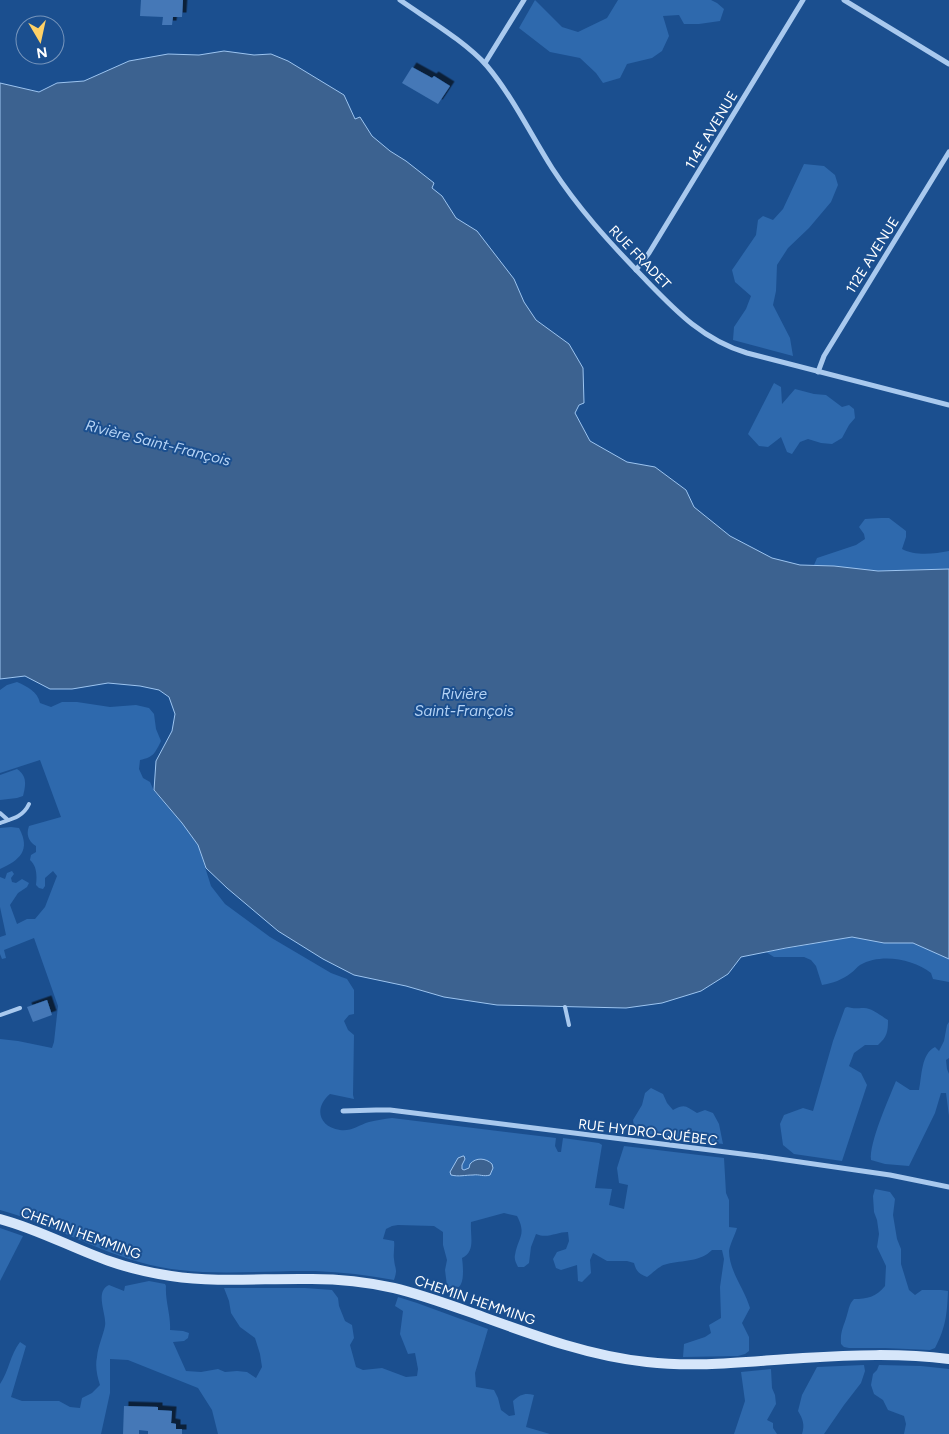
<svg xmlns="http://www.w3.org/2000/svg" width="949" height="1434" viewBox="0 0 949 1434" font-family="Figtree,sans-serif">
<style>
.green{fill:#2e69ad;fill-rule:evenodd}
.water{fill:#3c6290;stroke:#9cc4f0}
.building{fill:#4478b7;filter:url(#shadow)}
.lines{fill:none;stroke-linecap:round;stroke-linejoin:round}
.lane{stroke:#a9c9ee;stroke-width:4}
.street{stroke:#a9c9ee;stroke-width:5}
.secondary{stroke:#d6e6fa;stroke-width:10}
.labels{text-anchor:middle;stroke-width:4;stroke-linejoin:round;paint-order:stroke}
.street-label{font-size:14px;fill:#fff;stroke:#1b4f8f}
.water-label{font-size:15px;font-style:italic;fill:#b5d3f5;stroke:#1b4f8f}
</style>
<defs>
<filter id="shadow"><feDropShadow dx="4.5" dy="-4.5" stdDeviation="0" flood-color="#0009"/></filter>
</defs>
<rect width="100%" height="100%" fill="#1b4f8f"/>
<!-- green -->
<g class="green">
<path d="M 535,0 L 562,27 L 578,32 L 607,18 L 618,0 L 711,0 L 717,3 L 724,9 L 720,21 L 699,24 L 684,24 L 679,15 L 663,16 L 669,36 L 662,51 L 652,58 L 627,64 L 620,78 L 603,83 L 596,73 L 580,58 L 550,52 L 519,28 Z"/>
<path d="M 804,164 L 824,166 L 835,175 L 838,185 L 831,202 L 809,228 L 788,248 L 777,265 L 776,291 L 773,305 L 790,338 L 793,356 L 733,340 L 734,327 L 746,309 L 751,296 L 735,282 L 732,270 L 756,235 L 758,220 L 763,216 L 773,220 L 783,209 Z"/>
<path d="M 774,383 L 781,387 L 782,404 L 795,389 L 814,394 L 826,395 L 842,407 L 849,405 L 854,409 L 855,418 L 849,425 L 842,438 L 832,444 L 821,443 L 808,439 L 800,442 L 792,454 L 787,452 L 781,437 L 768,447 L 759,446 L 748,434 Z"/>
<path d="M 881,518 L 889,518 L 906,531 L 906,537 L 902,549 C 915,556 934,554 949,551 L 949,569 L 878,571 L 814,565 L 817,558 L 856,545 L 865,539 L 864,534 L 859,527 L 865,519 Z"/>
<path d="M 17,682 C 28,687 37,691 40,703 L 51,707 L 62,702 L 77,702 L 110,707 L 136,705 L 149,708 L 154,714 L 156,729 L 161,741 C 155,753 154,757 140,760 L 139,769 L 143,778 L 150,782 L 154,791 L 182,823 L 198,845 L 211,886 L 225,904 L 270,937 L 331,973 L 347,979 L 354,990 L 354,1014 L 349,1015 L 344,1021 L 348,1030 L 354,1035 L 353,1095 L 354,1099 L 330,1094 C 314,1107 318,1127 340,1130 C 350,1132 359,1125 369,1122 C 377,1120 384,1119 392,1118 L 556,1138 L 555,1146 L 558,1152 L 561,1152 L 563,1138 L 599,1143 L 602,1145 L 595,1188 L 612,1189 L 609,1205 L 624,1209 L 628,1185 L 619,1183 L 617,1168 L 624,1146 L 724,1158 L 726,1193 L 729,1200 L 729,1227 L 737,1228 C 735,1235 730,1244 729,1251 C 729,1271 745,1290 750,1308 L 742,1323 L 749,1337 L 749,1351 L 745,1354 L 738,1356 L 683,1357 L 684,1344 L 705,1337 L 711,1333 L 709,1325 L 721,1318 L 720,1287 L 724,1259 L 722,1250 L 712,1250 C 700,1262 683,1260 667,1264 C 660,1265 653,1273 647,1277 C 639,1274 636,1271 634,1263 L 627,1261 L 607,1261 L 593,1253 L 590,1260 L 591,1273 L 582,1282 L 578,1281 L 577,1265 L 561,1270 L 556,1268 L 553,1259 L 557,1252 L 566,1249 L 569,1241 L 568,1232 C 556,1232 548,1239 536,1234 L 531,1247 L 529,1263 L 524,1267 L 518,1267 C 516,1263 514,1259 515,1255 C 518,1237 527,1235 517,1216 L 504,1213 L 471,1222 C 470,1237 476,1251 462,1258 C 463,1265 464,1278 461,1284 C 459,1288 454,1290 450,1291 L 447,1286 L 445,1270 L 447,1260 L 443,1245 L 443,1232 L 434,1226 L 398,1225 L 392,1226 L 386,1229 L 383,1239 L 394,1241 C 395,1247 393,1253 394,1259 C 395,1270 398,1268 394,1280 C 368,1275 342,1272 315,1271 C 264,1270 211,1277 160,1267 C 104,1256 55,1225 0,1210 L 0,1039 L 18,1041 L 52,1048 L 54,1042 L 58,1006 L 34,938 L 4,950 L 6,958 L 2,959 L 0,954 L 0,937 L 6,935 L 0,907 L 0,877 L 5,879 L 7,873 L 12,871 L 14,874 L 11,878 L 12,882 L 16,883 L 22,879 L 29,883 L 27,887 L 18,893 L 10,905 L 17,924 L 27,919 L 35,919 L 45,907 L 57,876 L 53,871 L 45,878 L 45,886 L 43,889 L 39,888 L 36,885 C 37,876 37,866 30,860 L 31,855 L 36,852 L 36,846 C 28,841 26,834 29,826 L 61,817 L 40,760 L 0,773 L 0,690 L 7,685 ZM 464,1156 L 462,1165 L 462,1169 L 464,1170 L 469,1168 L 470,1164 L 486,1176 C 474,1174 463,1176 451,1175 Z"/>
<path d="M 17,769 C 27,776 26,784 23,796 L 17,798 L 0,800 L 0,775 Z"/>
<path d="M 11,827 L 19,828 C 31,850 20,860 0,869 L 0,828 Z"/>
<path d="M 852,937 L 884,943 L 913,943 L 949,959 L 949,982 L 933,979 L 931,973 C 913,959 881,953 860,965 C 857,967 854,971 851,973 C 842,980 833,983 822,985 L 816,966 L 811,960 L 804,957 L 774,957 L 766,952 Z"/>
<path d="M 847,1007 C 855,1009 856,1008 864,1008 C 872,1008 881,1016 888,1020 C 888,1032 887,1037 878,1045 L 865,1045 L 854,1053 L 849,1066 L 861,1073 L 867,1085 L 842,1161 L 794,1154 L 783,1145 L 780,1124 L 784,1115 L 803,1108 L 813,1111 L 833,1041 L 845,1008 Z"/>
<path d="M 949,1022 L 949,1058 L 946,1060 L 947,1069 L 949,1074 L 949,1116 L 946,1093 L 941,1093 L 935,1113 L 909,1166 L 885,1164 L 871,1160 C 869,1143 889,1098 896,1081 L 910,1090 L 919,1090 C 922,1076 921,1054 935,1047 L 939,1051 L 944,1041 L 947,1025 Z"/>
<path d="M 651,1088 L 663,1094 L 667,1103 L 673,1110 C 686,1103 686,1107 697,1113 L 705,1110 L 713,1113 L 719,1124 L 723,1144 L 635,1132 L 633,1120 L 642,1105 L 645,1093 Z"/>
<path d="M 875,1189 L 890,1192 L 895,1199 L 893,1215 L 897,1239 L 901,1249 L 901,1264 L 909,1290 L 915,1295 L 922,1290 L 941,1290 L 948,1291 C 947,1314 946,1327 935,1348 L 930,1350 L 885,1348 L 849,1348 L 844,1347 L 841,1344 C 840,1331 844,1326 847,1315 C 849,1309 849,1304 854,1299 C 867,1299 876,1297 885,1286 L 886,1266 L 877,1247 L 879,1234 L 877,1220 L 874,1212 L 873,1196 Z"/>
<path d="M 0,1228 L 23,1236 L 0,1281 Z"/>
<path d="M 149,1281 L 165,1284 L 166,1286 C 165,1301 171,1315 170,1330 L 183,1331 L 189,1333 L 188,1338 L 184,1341 L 173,1342 L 186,1371 L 201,1372 L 218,1369 L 225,1372 L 237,1371 L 247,1372 L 256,1378 L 262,1367 L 260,1354 L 255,1338 L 240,1327 L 231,1313 L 229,1301 L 224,1288 L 305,1288 L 332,1290 L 338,1298 L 339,1306 L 345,1321 L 352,1325 L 354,1338 L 350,1345 L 356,1367 L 363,1370 L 382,1368 L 406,1377 L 417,1376 L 418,1369 L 415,1353 L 408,1354 L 400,1334 L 403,1311 L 395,1306 L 398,1297 L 417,1303 L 488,1329 L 475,1373 L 476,1387 L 494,1390 L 498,1398 L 501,1410 L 509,1416 L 515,1415 L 513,1401 C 521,1394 525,1393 534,1395 L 526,1427 L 550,1434 L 218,1434 L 212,1410 L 198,1388 L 128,1360 L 110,1359 L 110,1393 L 101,1434 L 0,1434 L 0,1384 C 9,1371 10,1355 20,1342 L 26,1346 L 11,1397 L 22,1401 L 59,1401 L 70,1407 L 80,1408 L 82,1398 L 92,1393 L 100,1385 C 97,1376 95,1366 97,1357 C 98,1346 103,1336 105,1326 C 107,1314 94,1292 109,1285 L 124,1291 L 125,1286 Z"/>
<path d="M 864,1365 L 865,1371 L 861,1383 L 844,1405 L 824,1434 L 802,1434 C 805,1425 803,1419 798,1411 L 802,1395 L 817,1367 Z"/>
<path d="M 879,1365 L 921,1366 L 949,1369 L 949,1434 L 904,1434 L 906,1424 L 904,1416 L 888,1410 L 883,1400 L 874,1394 L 871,1385 L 873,1374 L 877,1370 Z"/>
<path d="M 771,1369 L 772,1388 L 775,1395 L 776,1404 L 767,1420 L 773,1423 L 773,1428 L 777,1434 L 734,1434 L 745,1401 L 741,1372 Z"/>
</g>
<!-- water -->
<g class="water">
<path d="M 224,51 L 254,55 L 271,54 L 288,61 L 344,95 L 355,119 L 360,117 L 372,136 L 390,151 L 406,161 L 434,183 L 432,188 L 442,196 L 456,218 L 477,231 L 514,279 L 524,302 L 536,320 L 569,344 L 583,368 L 584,403 L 579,405 L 575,413 L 590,441 L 627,462 L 655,467 L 686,490 L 694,507 L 730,536 L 772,558 L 800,565 L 834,566 L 878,571 L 949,569 L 949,959 L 913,943 L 884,943 L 852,937 L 786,948 L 741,957 L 728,974 L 701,991 L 662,1003 L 626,1008 L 497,1005 L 444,997 L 406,986 L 354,975 L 323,959 L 278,931 L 227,888 L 206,868 L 198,845 L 182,823 L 154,790 L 156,761 L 172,731 L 175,714 L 169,697 L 159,690 L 140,686 L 108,683 L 72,689 L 50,689 L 25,676 L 0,679 L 0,83 L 39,92 L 57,83 L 84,81 L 129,61 L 168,54 L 199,55 Z"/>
<path d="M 463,1156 L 464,1156 L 465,1159 L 462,1165 L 462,1169 L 464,1170 L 469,1168 L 470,1164 C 476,1157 486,1158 492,1164 L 493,1168 L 490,1175 C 484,1177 479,1174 473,1175 C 465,1175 459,1177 451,1175 L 450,1172 L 458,1158 Z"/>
</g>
<!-- building -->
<g class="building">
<path d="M 141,0 L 183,0 L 182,17 L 173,17 L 172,25 L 162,25 L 163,17 L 140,16 Z"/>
<path d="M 412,67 L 432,78 L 434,76 L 450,86 L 438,104 L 402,83 Z"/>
<path d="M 47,1000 L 52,1015 L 33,1022 L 27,1007 Z"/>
<path d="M 124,1406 L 158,1407 L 158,1410 L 172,1411 L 171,1423 L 176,1424 L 176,1429 L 182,1429 L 182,1434 L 148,1434 L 148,1431 L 139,1430 L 139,1434 L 123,1434 Z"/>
</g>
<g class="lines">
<!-- lane -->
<g class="lane">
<path d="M 0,813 L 8,820"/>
<path d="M 0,823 C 12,819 23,817 29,804"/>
<path d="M 565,1007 L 569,1025"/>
<path d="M 0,1015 L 20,1008"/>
</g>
<!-- street -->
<g class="street">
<path d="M 400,0 C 427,19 466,42 487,66 C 513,97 531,135 552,168 C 578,208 609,242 642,276 C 674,309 701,339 747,353 L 949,405"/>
<path d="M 844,0 L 949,64"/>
<path d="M 485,63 L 524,0"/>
<path d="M 636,270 L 649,253 L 803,0"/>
<path d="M 818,372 L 824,356 L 949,152"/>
<path d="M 343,1111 L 376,1110 L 390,1110 L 758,1156 L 890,1175 L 949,1187"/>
</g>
<!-- secondary -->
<path class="secondary" d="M 0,1219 C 38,1229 72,1248 109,1261 C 129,1268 150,1273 171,1276 C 218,1283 265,1278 312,1279 C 340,1279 367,1282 394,1288 C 423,1295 450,1305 478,1315 C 533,1335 589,1356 647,1362 C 699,1368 751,1361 803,1358 C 851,1355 901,1353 949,1359"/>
</g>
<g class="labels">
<!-- street labels -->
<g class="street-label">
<text transform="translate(711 130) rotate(-59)" y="5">114E AVENUE</text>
<text transform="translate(872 255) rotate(-58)" y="5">112E AVENUE</text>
<text transform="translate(640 257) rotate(46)" y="5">RUE FRADET</text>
<text transform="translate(648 1132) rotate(7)" y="5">RUE HYDRO-QUÉBEC</text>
<text transform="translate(81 1233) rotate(20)" y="5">CHEMIN HEMMING</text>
<text transform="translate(475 1300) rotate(19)" y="5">CHEMIN HEMMING</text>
</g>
<!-- water labels -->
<g class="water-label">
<text transform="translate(158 443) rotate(14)" y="5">Rivière Saint-François</text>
<text x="464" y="699">Rivière<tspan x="464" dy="17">Saint-François</tspan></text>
</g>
</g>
<!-- north arrow -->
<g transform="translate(40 40) rotate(171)"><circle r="24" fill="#1b4f8f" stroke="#7695bc"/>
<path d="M0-4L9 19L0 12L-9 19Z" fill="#ffd166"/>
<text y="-8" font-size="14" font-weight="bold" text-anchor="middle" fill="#ffffff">N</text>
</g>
</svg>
